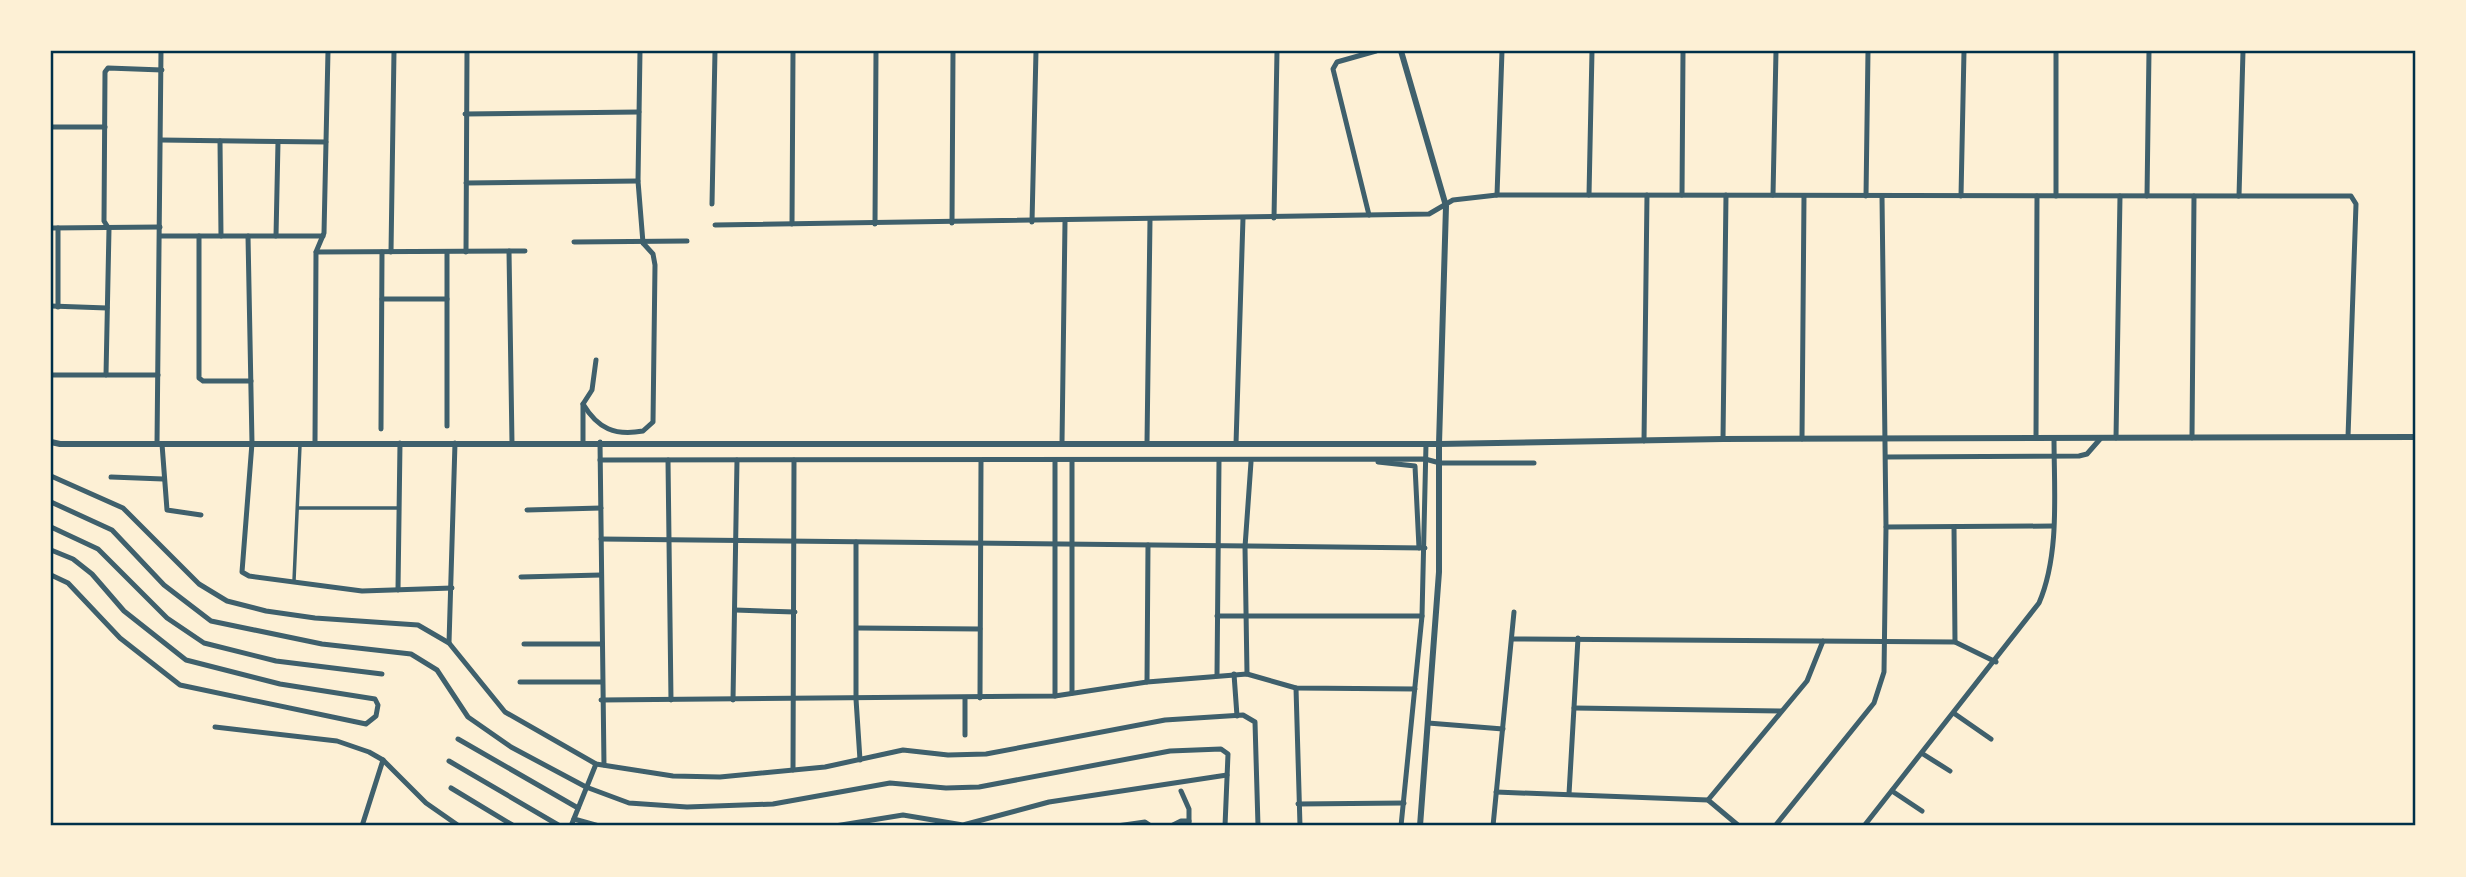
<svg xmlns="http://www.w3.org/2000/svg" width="2466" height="877" viewBox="0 0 2466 877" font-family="'DejaVu Sans',sans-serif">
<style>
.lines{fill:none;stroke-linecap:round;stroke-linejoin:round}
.pedestrian{stroke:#3f606c;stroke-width:3.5}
.minor{stroke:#3f606c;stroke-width:5}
.tertiary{stroke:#3f606c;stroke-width:6}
.neatline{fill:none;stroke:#003049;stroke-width:2.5}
</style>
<rect width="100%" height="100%" fill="#fdf0d5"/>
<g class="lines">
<!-- pedestrian -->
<g class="pedestrian">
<path d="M 298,508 L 399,508"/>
<path d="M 294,581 L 300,445"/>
</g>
<!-- minor -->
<g class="minor">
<path d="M 640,51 L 638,181 L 643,243"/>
<path d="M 465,114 L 639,112"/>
<path d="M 51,127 L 105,127"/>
<path d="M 161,140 L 326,142"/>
<path d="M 220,141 L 221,236"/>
<path d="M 466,183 L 638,181"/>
<path d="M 1497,195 L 1502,51"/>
<path d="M 1589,195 L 1592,51"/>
<path d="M 1682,195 L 1683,51"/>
<path d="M 1773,195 L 1776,51"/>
<path d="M 1866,196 L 1868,51"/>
<path d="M 1961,196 L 1964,51"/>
<path d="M 2056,196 L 2056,51"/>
<path d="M 2147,196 L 2149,51"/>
<path d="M 2239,196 L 2243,51"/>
<path d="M 712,204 L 715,51"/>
<path d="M 1369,215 L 1333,69 L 1337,62 L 1376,51"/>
<path d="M 1274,218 L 1277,51"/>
<path d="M 1032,222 L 1036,51"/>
<path d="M 952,223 L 953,51"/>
<path d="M 792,224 L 793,51"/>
<path d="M 875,224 L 876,51"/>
<path d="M 715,225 L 1429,214 L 1453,200 L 1497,195 L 2351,196 L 2356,204 L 2348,437"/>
<path d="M 51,228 L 160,227"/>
<path d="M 160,236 L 323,236"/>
<path d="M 199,236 L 199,378 L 203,381 L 251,381"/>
<path d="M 248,236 L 252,443 L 242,572 L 249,576 L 362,591 L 452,588"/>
<path d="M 276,236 L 278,142"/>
<path d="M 574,242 L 687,241"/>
<path d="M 509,251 L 512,443"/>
<path d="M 316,252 L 525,251"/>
<path d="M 391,252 L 394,51"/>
<path d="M 447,252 L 447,426"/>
<path d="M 466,252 L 467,51"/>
<path d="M 382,299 L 447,299"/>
<path d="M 51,306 L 107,308"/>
<path d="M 58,307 L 58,228"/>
<path d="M 51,375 L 158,375"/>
<path d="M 106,375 L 109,229 L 104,221 L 105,72 L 108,68 L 162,70"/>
<path d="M 583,404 C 598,429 615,436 643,431 L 653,422 L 655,265 L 653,254 L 643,243"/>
<path d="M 381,429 L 382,252"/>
<path d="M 2036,438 L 2037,196"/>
<path d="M 2116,438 L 2120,196"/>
<path d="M 2192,438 L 2194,196"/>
<path d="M 1723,439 L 1726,195"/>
<path d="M 1802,439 L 1804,196"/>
<path d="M 1644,441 L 1647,195"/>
<path d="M 583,442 L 583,404 L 592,390 L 596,360"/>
<path d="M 600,442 L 604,765"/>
<path d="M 315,443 L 316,252 L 324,233 L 328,51"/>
<path d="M 1062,443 L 1065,222"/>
<path d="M 1147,443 L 1150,220"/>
<path d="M 157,444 L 161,51"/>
<path d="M 162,444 L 167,510 L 201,515"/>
<path d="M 1236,444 L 1243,218"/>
<path d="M 1886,457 L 2079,456 L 2087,454 L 2101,438"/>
<path d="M 600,460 L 1425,459 L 1440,463 L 1534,463"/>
<path d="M 668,460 L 671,700"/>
<path d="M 1072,461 L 1072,693"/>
<path d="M 1378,462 L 1415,466 L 1419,548"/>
<path d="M 51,476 L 123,508 L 199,584 L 227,601 L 266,611 L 315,618 L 418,625 L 449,643 L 505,712 L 596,764 L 673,776 L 720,777 L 825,767 L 903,750 L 948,755 L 986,754 L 1165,720 L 1243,715 L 1255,722 L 1258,826"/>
<path d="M 111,477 L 163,479"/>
<path d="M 51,502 L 112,530 L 164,585 L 211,621 L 322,644 L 411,654 L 437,670 L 468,717 L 511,747 L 586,787 L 629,803 L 687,807 L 773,804 L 890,783 L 946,788 L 979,787 L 1170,751 L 1221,749 L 1228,754 L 1225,826"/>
<path d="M 527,510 L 601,508"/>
<path d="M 51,527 L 98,549 L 167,618 L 204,643 L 276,661 L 382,674"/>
<path d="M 1886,527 L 2053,526"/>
<path d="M 1954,527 L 1955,642"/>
<path d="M 601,539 L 1425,548"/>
<path d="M 856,542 L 856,699 L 860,760"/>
<path d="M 51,550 L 73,559 L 92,574 L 124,611 L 186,660 L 280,684 L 375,699 L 378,705 L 376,716 L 366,724 L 180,685 L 120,638 L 68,583 L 51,575"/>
<path d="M 521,577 L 601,575"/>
<path d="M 398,590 L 400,443"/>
<path d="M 735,610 L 795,612"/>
<path d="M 1217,616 L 1422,616"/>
<path d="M 858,628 L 980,629"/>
<path d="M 1512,639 L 1955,642 L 1996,662"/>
<path d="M 449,643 L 455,443"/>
<path d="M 524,644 L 602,644"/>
<path d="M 1234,674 L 1237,716"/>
<path d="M 1247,674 L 1245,547 L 1251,462"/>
<path d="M 1217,675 L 1219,461"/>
<path d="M 520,682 L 601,682"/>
<path d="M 1147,682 L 1148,545"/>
<path d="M 1296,688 L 1300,826"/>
<path d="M 1055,696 L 1055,461"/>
<path d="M 965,698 L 965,735"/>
<path d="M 980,698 L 981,461"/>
<path d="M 601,700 L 1055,696 L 1147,682 L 1247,674 L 1296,688 L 1415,689"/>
<path d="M 733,700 L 737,460"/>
<path d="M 1574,708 L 1781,711"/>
<path d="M 1955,714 L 1991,739"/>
<path d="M 1428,723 L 1503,729"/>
<path d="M 215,727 L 337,741 L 369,752 L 383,760 L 426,803 L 459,826"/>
<path d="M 458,739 L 578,808"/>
<path d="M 1923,754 L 1950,771"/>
<path d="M 449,761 L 560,826"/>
<path d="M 793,770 L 794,460"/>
<path d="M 451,788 L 514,826"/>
<path d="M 1181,791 L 1189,809 L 1189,826"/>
<path d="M 1892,791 L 1922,811"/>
<path d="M 1496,792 L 1708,800 L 1739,826"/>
<path d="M 1569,794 L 1578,638"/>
<path d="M 1708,800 L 1807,681 L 1823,641"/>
<path d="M 1298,804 L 1404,803"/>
<path d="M 574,819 L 599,826"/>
<path d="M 362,826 L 383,760"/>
<path d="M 571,826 L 596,764"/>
<path d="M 835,826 L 903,815 L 963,825 L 1049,802 L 1227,775"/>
<path d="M 1117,826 L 1145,822 L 1151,826"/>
<path d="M 1171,826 L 1181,821 L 1189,821"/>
<path d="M 1401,826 L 1422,616 L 1426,444"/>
<path d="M 1493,826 L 1514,612"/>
<path d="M 1775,826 L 1874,703 L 1884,672 L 1886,527 L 1882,196"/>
<path d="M 1864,826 L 2039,603 C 2060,554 2054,491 2054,438"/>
</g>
<!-- tertiary -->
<g class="tertiary">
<path d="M 1401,51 L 1446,206 L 1439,444 L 1439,572 L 1420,826"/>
<path d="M 51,442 L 60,444 L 1439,444 L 1723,439 L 2415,437"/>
</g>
</g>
<!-- border -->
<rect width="2466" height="877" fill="none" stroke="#fdf0d5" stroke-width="105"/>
<rect x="52" y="52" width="2362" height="772" class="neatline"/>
</svg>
